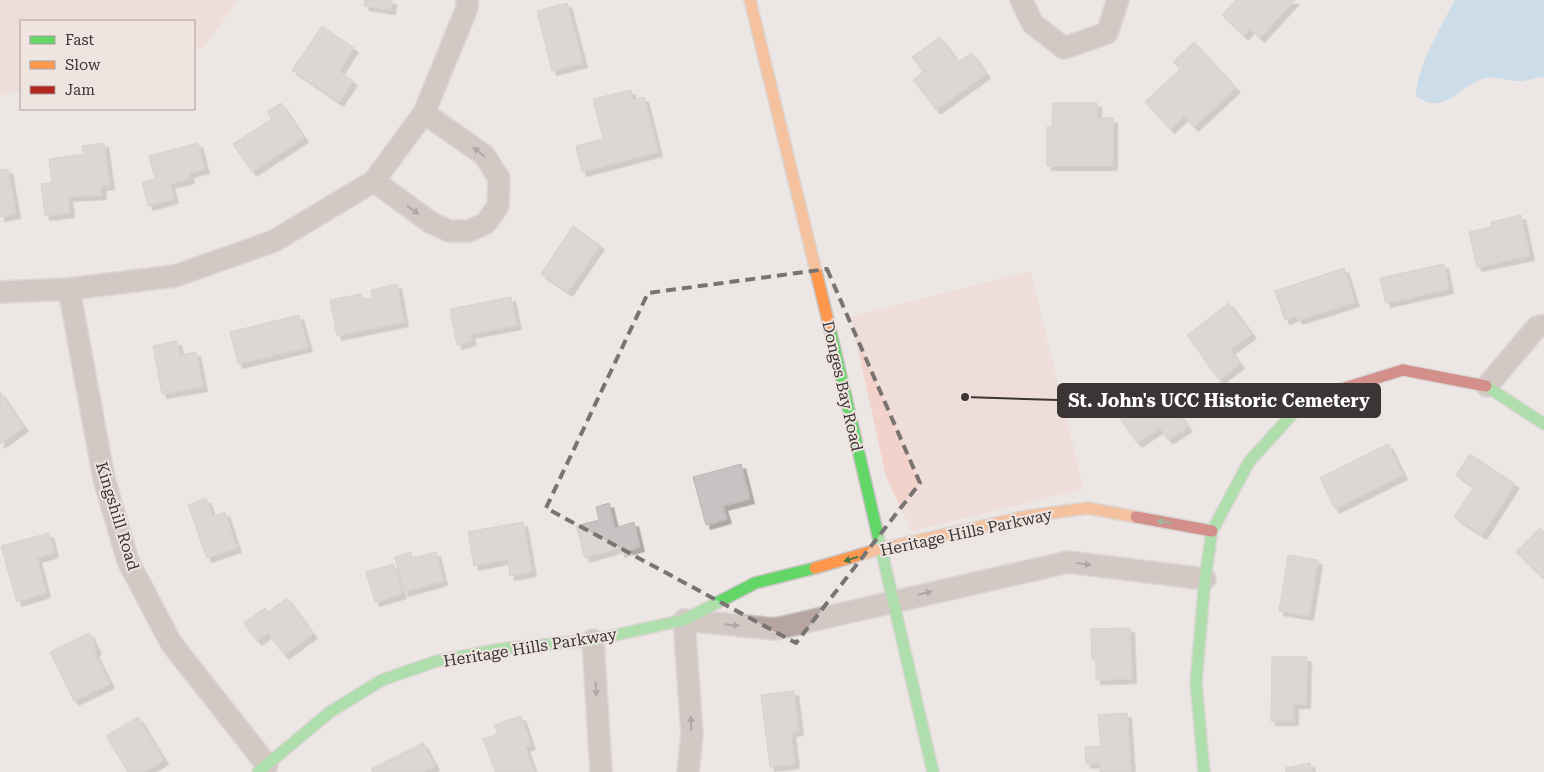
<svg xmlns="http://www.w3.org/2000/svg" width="1544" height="772" viewBox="0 0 1544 772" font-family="'Roboto Serif',serif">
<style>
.green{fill:#f1d3cc}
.water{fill:#a5d2f0}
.building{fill:#c8c3c2;stroke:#bbb7b5;filter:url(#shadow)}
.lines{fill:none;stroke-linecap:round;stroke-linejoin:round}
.street-casing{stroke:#c8c4c2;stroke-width:24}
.fast-casing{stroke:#c8c4c2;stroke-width:14}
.slow-casing{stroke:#c8c4c2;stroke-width:14}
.jam-casing{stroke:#c8c4c2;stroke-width:14}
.street{stroke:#b6a5a1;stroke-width:21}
.fast{stroke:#63d668;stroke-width:11}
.slow{stroke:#ff974d;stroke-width:11}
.jam{stroke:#b3261e;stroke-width:11}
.oneway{fill:#665d5b}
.oneway2{fill:#4b7649}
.marked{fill:none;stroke:#797472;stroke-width:4;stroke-dasharray:10 6;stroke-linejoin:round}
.labels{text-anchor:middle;stroke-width:4;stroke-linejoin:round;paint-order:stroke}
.street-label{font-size:16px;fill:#3b3635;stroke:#f0e4e1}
.leader{fill:none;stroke:#3b3635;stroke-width:2}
.callout-dot{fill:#3b3635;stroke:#f0e4e1;stroke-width:2}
.callout{fill:#3b3635;stroke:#3b3635;stroke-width:2}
.callout-label{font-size:18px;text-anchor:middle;font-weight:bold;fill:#fff}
</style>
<defs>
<filter id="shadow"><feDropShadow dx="4.5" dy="4.5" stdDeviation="0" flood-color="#0004"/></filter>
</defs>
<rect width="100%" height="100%" fill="#ece6e4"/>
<!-- green -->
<g class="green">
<path d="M 0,0 L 238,0 L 203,48 L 194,50 L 194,21 L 21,21 L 21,90 L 0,96 Z"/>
<path d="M 1030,271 L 1084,489 L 912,531 L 886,477 L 851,317 Z"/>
</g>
<!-- water -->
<path class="water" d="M 1455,0 L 1544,0 L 1544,77 C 1535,77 1527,82 1517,81 C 1507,81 1496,76 1486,78 C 1461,83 1445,118 1416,96 C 1416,68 1442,25 1455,0 Z"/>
<!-- building -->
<g class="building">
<path d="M 365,0 L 392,0 L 391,10 L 364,6 Z"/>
<path d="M 1236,0 L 1295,0 L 1260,38 L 1250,29 L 1244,36 L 1222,15 Z"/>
<path d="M 567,3 L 583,63 L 552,71 L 537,11 Z"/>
<path d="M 322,26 L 354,48 L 339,71 L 353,81 L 339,102 L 292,70 Z"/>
<path d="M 940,37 L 958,62 L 972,53 L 986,74 L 936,110 L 913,80 L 923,72 L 912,57 Z"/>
<path d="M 1194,42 L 1236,88 L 1194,127 L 1184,116 L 1170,129 L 1145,102 L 1180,69 L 1173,62 Z"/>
<path d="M 631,90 L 633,100 L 644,97 L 658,152 L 582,172 L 576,146 L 603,139 L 593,99 Z"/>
<path d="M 281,103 L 304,138 L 252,172 L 233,144 L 272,119 L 267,112 Z"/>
<path d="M 1053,103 L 1097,103 L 1097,118 L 1113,118 L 1113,166 L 1047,166 L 1047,127 L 1052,127 Z"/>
<path d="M 104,143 L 110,185 L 101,186 L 102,195 L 68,197 L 70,213 L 45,216 L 41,184 L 52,183 L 49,159 L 84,154 L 82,146 Z"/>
<path d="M 198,143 L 205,169 L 189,173 L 190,179 L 170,184 L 174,199 L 148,206 L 142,182 L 155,179 L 149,156 Z"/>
<path d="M 8,169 L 16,214 L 0,217 L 0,170 Z"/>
<path d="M 1521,215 L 1530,256 L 1477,267 L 1469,232 L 1492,227 L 1491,222 Z"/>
<path d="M 573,226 L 600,245 L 568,292 L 541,274 Z"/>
<path d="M 1444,264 L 1449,289 L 1386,303 L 1380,278 Z"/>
<path d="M 1344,268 L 1355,302 L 1298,320 L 1296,316 L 1285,320 L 1275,291 Z"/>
<path d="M 397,284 L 404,322 L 337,336 L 330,300 L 361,294 L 362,300 L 372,298 L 371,290 Z"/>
<path d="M 511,297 L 517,325 L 470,334 L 472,341 L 457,345 L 450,309 Z"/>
<path d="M 1229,303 L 1252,334 L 1230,350 L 1240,364 L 1219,380 L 1187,335 Z"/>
<path d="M 299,315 L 308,347 L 238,364 L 230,332 Z"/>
<path d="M 177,341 L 180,355 L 196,352 L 203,387 L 162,394 L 153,346 Z"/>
<path d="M 1159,385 L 1188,427 L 1168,440 L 1160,428 L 1137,443 L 1117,414 Z"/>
<path d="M 0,392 L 24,427 L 0,444 Z"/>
<path d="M 1388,444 L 1403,475 L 1335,509 L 1320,478 Z"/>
<path d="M 1470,454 L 1515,484 L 1482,535 L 1454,517 L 1474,487 L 1456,475 Z"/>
<path d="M 741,464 L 750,499 L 723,506 L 727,519 L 706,525 L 693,477 Z"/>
<path d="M 206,498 L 213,517 L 225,512 L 237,548 L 207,558 L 188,505 Z"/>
<path d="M 609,503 L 615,528 L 634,522 L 640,547 L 620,553 L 619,548 L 585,558 L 576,526 L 599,520 L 596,507 Z"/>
<path d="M 523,522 L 532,572 L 510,576 L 508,559 L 474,566 L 468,532 Z"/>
<path d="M 1540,528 L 1544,532 L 1544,579 L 1516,552 Z"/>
<path d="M 49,533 L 54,553 L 37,558 L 46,593 L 17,602 L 1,546 Z"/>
<path d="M 411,552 L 412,558 L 436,552 L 443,581 L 404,592 L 395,557 Z"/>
<path d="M 1288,555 L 1318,560 L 1309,616 L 1279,611 Z"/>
<path d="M 394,564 L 402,594 L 375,602 L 366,572 Z"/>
<path d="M 287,598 L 313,634 L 284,655 L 268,633 L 257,641 L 244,623 L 265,608 L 268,612 Z"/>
<path d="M 1130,628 L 1132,679 L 1096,680 L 1096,660 L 1092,660 L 1091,629 Z"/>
<path d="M 89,633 L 97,650 L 94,652 L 110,684 L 74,701 L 50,652 Z"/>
<path d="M 1272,657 L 1307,657 L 1306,704 L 1294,704 L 1294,721 L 1271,721 Z"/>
<path d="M 794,691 L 799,731 L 791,732 L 795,764 L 770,767 L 761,695 Z"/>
<path d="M 1127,713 L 1131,772 L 1100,772 L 1100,763 L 1086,764 L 1085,747 L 1101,746 L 1098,715 Z"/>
<path d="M 521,716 L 531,745 L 525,747 L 534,772 L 495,772 L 483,739 L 498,734 L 494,725 Z"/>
<path d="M 138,717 L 164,760 L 145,772 L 128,772 L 106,736 Z"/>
<path d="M 423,743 L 435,766 L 422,772 L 373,772 L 371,769 Z"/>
<path d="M 1310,763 L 1312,772 L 1286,772 L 1285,768 Z"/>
</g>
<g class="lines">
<!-- street casing -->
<g class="street-casing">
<g id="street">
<path d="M 1021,0 L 1033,24 L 1064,48 L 1107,33 L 1118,0"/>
<path d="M 374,181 L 430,222 L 449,231 L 469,231 L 486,223 L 498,206 L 499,178 L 484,155 L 424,113"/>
<path d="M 69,289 L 104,479 L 128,561 L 171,643 L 267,765"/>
<path d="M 0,292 L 69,289 L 175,276 L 274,241 L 374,181 L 424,113 L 467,8 L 467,0"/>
<path d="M 1487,386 L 1537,327 L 1544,326"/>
<path d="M 593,640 L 601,772"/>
<path d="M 688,772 L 692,734 L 684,620 L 775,629 L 1068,562 L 1205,579"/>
</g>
</g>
<!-- fast casing -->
<g class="fast-casing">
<g id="fast">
<path d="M 830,329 L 933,772"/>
<path d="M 1486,386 L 1544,424"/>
<path d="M 258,772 L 330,712 L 382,680 L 437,661 L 501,649 L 593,640 L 684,620 L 755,583 L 815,568"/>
<path d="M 1204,772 L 1196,682 L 1205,579 L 1212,531 L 1249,462 L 1305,400 L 1315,397"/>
</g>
</g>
<!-- slow casing -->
<g class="slow-casing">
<g id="slow">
<path d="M 750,0 L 830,329"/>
<path d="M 815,568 L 880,549 L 1028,516 L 1088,508 L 1136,517"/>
</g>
</g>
<!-- jam casing -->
<g class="jam-casing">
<g id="jam">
<path d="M 1315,397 L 1403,370 L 1486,386"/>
<path d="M 1136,517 L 1212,531"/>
</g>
</g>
<!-- street -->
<use href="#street" class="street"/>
<!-- fast -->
<use href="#fast" class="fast"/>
<!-- slow -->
<use href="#slow" class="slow"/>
<!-- jam -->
<use href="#jam" class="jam"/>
</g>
<!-- one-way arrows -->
<defs><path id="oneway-solid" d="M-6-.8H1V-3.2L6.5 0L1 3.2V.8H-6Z" transform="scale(1.25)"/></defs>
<g class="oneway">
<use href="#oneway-solid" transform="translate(479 152) rotate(-142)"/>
<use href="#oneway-solid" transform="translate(413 210) rotate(36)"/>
<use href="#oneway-solid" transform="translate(1084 564) rotate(7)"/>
<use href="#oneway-solid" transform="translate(925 593) rotate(-13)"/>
<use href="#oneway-solid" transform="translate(732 625) rotate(6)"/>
<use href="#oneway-solid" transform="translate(596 689) rotate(87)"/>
<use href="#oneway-solid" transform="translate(691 723) rotate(-93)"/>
</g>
<g class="oneway2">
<use href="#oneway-solid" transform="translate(1164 522) rotate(-170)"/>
<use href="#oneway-solid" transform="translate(851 559) rotate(163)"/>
</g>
<!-- marked area -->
<path d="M0 0H1544V772H0ZM 827,269 L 920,483 L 796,643 L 546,508 L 648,293 Z" fill="#ece6e4" fill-opacity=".55" fill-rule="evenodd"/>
<path class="marked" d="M 827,269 L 920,483 L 796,643 L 546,508 L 648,293 Z"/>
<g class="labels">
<!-- street labels -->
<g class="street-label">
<text transform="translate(843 386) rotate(77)" y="6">Donges Bay Road</text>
<text transform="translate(118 516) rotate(73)" y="6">Kingshill Road</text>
<text transform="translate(966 532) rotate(-12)" y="6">Heritage Hills Parkway</text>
<text transform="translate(530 647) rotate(-9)" y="6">Heritage Hills Parkway</text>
</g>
</g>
<!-- callouts -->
<path class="leader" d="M965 397L1058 400"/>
<circle class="callout-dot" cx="965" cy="397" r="5"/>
<rect class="callout" x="1058" y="384" width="322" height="33" rx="5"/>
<g class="callout-label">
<text x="1219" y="407">St. John's UCC Historic Cemetery</text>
</g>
<!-- legend -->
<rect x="20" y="20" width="175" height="90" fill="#f0e4e1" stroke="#a89e9c"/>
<rect x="30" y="36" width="25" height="8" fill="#63d668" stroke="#a89e9c"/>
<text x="65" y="45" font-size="15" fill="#3b3635">Fast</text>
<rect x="30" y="61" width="25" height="8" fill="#ff974d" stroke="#a89e9c"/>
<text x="65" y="70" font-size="15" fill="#3b3635">Slow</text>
<rect x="30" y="86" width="25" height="8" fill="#b3261e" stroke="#a89e9c"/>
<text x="65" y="95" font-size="15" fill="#3b3635">Jam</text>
</svg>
